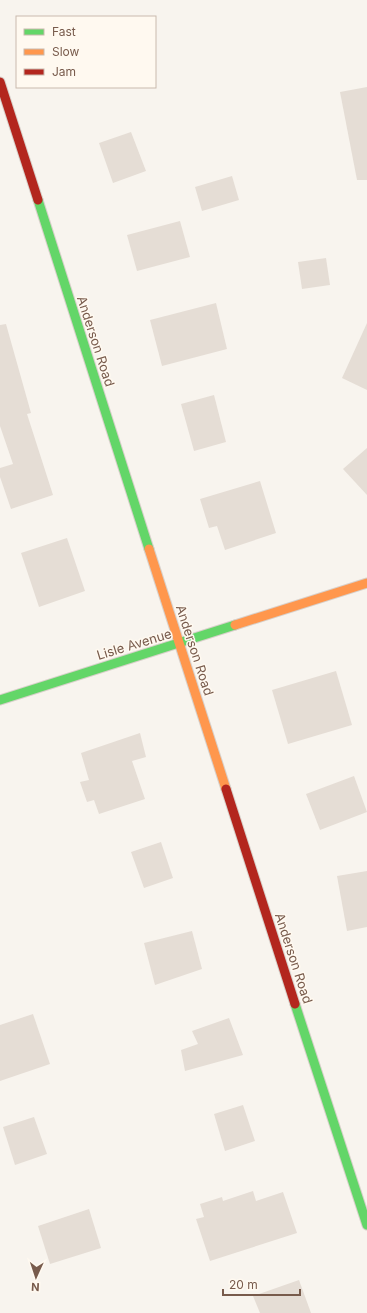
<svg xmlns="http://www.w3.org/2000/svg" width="367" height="1313" viewBox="0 0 367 1313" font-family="Inter,sans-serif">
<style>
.building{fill:#e5ddd5}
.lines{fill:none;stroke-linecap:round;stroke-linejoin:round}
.fast-casing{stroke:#d8d0ca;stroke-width:11}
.slow-casing{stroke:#d8d0ca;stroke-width:11}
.jam-casing{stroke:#d8d0ca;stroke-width:11}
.fast{stroke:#63d668;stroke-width:9}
.slow{stroke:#ff974d;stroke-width:9}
.jam{stroke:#b3261e;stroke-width:9}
.labels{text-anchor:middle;stroke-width:3;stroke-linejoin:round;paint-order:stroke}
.street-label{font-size:13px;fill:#785b4c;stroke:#fff9f0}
</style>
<rect width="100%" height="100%" fill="#f8f4ee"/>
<!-- building -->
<g class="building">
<path d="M 367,87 L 367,180 L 357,180 L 340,92 Z"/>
<path d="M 131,132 L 146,171 L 113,183 L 99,143 Z"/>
<path d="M 232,176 L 239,200 L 202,211 L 195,187 Z"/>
<path d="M 180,221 L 190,257 L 137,271 L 127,235 Z"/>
<path d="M 326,258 L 330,285 L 302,289 L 298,262 Z"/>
<path d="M 216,303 L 227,349 L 162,366 L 150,320 Z"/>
<path d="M 367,323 L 367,390 L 342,378 Z"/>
<path d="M 6,324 L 31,413 L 27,414 L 53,495 L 11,509 L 0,477 L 0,468 L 13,464 L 0,426 L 0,325 Z"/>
<path d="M 214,395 L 226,442 L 194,451 L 181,404 Z"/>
<path d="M 367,448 L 367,495 L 343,469 Z"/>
<path d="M 260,481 L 276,533 L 225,550 L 217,526 L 209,528 L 200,499 Z"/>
<path d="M 67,538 L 85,591 L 39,607 L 21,553 Z"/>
<path d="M 336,671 L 352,725 L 288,744 L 272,690 Z"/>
<path d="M 140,733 L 146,757 L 132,761 L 145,799 L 99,814 L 94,800 L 87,802 L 80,782 L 89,780 L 81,753 Z"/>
<path d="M 354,776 L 367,812 L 320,830 L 306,794 Z"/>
<path d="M 161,842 L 173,878 L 144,888 L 131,852 Z"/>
<path d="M 367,871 L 367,927 L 347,931 L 337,876 Z"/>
<path d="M 192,931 L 202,969 L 155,985 L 144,943 Z"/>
<path d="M 33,1014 L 50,1064 L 0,1081 L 0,1025 Z"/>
<path d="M 229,1018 L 243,1055 L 185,1071 L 181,1050 L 198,1044 L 192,1031 Z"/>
<path d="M 243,1105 L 255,1141 L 225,1151 L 214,1114 Z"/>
<path d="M 34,1117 L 47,1154 L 15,1165 L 3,1127 Z"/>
<path d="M 253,1191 L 256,1201 L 283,1192 L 297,1233 L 210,1261 L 196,1219 L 204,1217 L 200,1204 L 222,1197 L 223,1201 Z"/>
<path d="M 89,1209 L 101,1248 L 50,1264 L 38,1226 Z"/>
<path d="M 299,1280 L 311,1313 L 260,1313 L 253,1296 Z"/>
</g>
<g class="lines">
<!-- fast casing -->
<g class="fast-casing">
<g id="fast">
<path d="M 38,200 L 149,549"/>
<path d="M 0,700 L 235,625"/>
<path d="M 295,1004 L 367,1225"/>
</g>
</g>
<!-- slow casing -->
<g class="slow-casing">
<g id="slow">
<path d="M 149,549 L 226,789"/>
<path d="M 235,625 L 367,583"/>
</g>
</g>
<!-- jam casing -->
<g class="jam-casing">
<g id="jam">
<path d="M 0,82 L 38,200"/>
<path d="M 226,789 L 295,1004"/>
</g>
</g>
<!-- fast -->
<use href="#fast" class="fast"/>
<!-- slow -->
<use href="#slow" class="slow"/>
<!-- jam -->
<use href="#jam" class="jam"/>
</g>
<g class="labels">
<!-- street labels -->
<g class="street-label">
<text transform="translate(96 341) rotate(72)" y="5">Anderson Road</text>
<text transform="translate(134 644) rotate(-17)" y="5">Lisle Avenue</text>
<text transform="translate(195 650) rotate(72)" y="5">Anderson Road</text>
<text transform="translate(294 958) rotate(72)" y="5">Anderson Road</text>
</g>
</g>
<!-- legend -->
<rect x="16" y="16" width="140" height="72" fill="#fff9f0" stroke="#c9baae"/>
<rect x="24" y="29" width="20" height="6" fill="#63d668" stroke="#c9baae"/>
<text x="52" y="36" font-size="12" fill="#785b4c">Fast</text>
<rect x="24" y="49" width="20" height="6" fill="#ff974d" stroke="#c9baae"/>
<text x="52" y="56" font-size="12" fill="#785b4c">Slow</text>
<rect x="24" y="69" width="20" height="6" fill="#b3261e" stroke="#c9baae"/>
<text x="52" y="76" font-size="12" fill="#785b4c">Jam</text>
<!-- north arrow -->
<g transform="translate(36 1277) rotate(183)" stroke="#fff9f0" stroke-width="3" paint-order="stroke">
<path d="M0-3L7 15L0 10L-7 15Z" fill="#785b4c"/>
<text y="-6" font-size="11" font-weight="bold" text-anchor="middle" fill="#785b4c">N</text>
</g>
<!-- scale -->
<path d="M223 1289v6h77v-6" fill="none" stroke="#785b4c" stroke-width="2"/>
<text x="229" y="1289" font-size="12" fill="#785b4c" stroke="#fff9f0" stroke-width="3" paint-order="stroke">20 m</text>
</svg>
